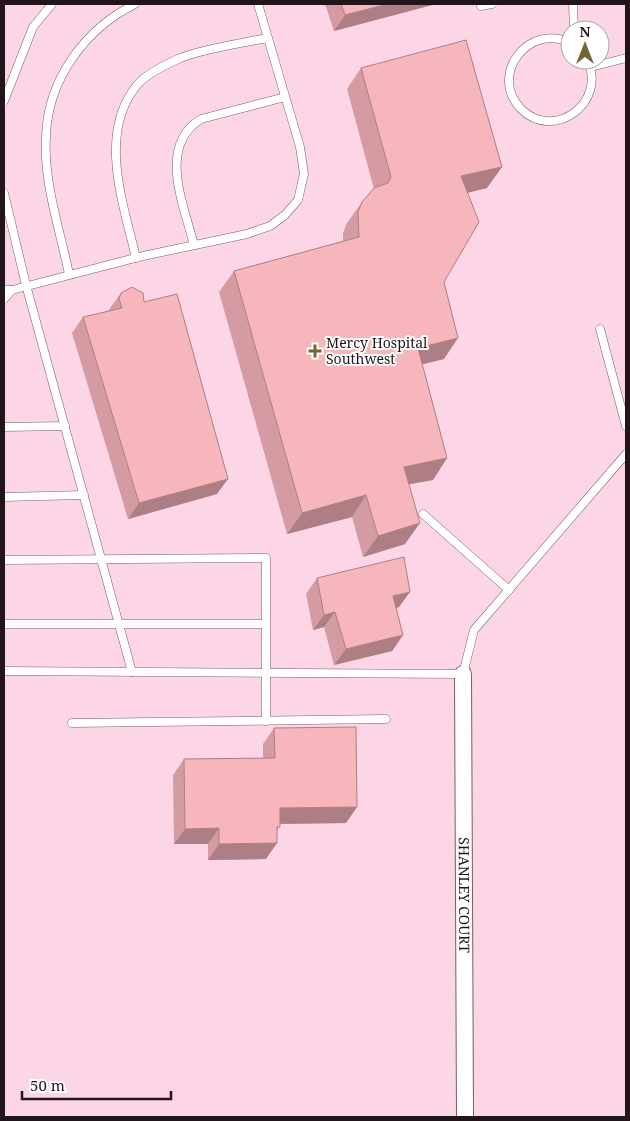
<svg xmlns="http://www.w3.org/2000/svg" width="630" height="1121" viewBox="0 0 630 1121" font-family="'Noto Serif',serif">
<style>
.built{fill:#fcd6e7;fill-rule:evenodd}
.lines{fill:none;stroke-linecap:round;stroke-linejoin:round}
.lane-casing{stroke:#7c5a69;stroke-width:9}
.street-casing{stroke:#7c5a69;stroke-width:18}
.lane{stroke:#fff;stroke-width:8}
.street{stroke:#fff;stroke-width:16}
.wall{fill:#d49ca2}
.shaded-wall{fill:#ad7f84}
.building{fill:#f7b5bc;stroke:#ad7f84}
.poi-dot{fill:#706734;stroke:#fff;stroke-width:2}
.labels{text-anchor:middle;stroke-width:4;stroke-linejoin:round;paint-order:stroke}
.poi-label{font-size:14px;fill:#21141a;stroke:#fff;text-anchor:start}
.street-label{font-size:14px;fill:#21141a;stroke:#fff}
</style>
<rect width="100%" height="100%" fill="#fbe3ed"/>
<!-- built -->
<path class="built" d="M 4,4 L 626,4 L 626,1117 L 4,1117 ZM 570,30 L 600,30 L 600,60 L 570,60 Z"/>
<g class="lines">
<!-- lane casing -->
<g class="lane-casing">
<g id="lane">
<path d="M 573,4 L 574,30"/>
<path d="M 481,6 L 492,4"/>
<path d="M 570,43 C 529,22 488,75 521,109 C 554,142 608,102 587,60"/>
<path d="M 591,67 L 626,58"/>
<path d="M 4,101 L 33,27 L 52,4"/>
<path d="M 4,193 L 26,285 L 132,672"/>
<path d="M 194,245 C 184,205 157,146 201,119 L 285,97"/>
<path d="M 136,258 C 124,205 97,134 137,85 C 146,74 165,65 178,59 C 200,49 243,43 267,38"/>
<path d="M 69,274 C 60,230 43,181 46,136 C 48,79 85,29 135,4"/>
<path d="M 4,290 L 12,290 L 143,256 L 247,234 L 270,226 L 285,215 L 298,200 L 304,174 L 300,147 L 258,4"/>
<path d="M 4,299 L 12,290"/>
<path d="M 600,329 L 626,426"/>
<path d="M 4,427 L 65,426"/>
<path d="M 4,497 L 84,495"/>
<path d="M 423,514 L 509,590"/>
<path d="M 4,560 L 266,558 L 266,721"/>
<path d="M 4,624 L 265,624"/>
<path d="M 4,671 L 463,674 L 474,630 L 626,454"/>
<path d="M 72,723 L 386,719"/>
</g>
</g>
<!-- street casing -->
<g class="street-casing">
<g id="street">
<path id="s1" d="M 463,674 L 465,1117"/>
</g>
</g>
<!-- lane -->
<use href="#lane" class="lane"/>
<!-- street -->
<use href="#street" class="street"/>
</g>
<!-- wall -->
<g class="wall">
<path d="M 325,4 L 436,4 L 334,31 Z"/>
<path d="M 361,68 L 487,188 L 468,192 L 444,282 L 444,359 L 422,364 L 447,458 L 433,480 L 409,484 L 405,544 L 363,557 L 352,517 L 287,534 L 219,292 L 234,271 L 343,241 L 343,233 L 347,223 L 362,202 L 374,189 L 347,89 Z"/>
<path d="M 121,293 L 144,302 L 217,494 L 128,519 L 72,333 L 83,317 L 109,311 L 110,308 Z"/>
<path d="M 317,578 L 399,607 L 396,608 L 403,635 L 392,651 L 334,665 L 324,627 L 313,630 L 306,594 Z"/>
<path d="M 274,728 L 357,807 L 346,823 L 280,824 L 266,859 L 208,860 L 208,844 L 174,844 L 173,775 L 184,759 L 263,758 L 263,744 Z"/>
</g>
<!-- shaded-wall -->
<g class="shaded-wall">
<path d="M 388,4 L 436,4 L 334,31 L 345,15 Z"/>
<path d="M 502,167 L 487,188 L 447,198 L 461,176 Z"/>
<path d="M 458,338 L 444,359 L 403,369 L 418,348 Z"/>
<path d="M 447,458 L 433,480 L 389,488 L 404,467 Z"/>
<path d="M 228,479 L 217,494 L 128,519 L 139,503 Z"/>
<path d="M 366,495 L 352,517 L 287,534 L 302,513 Z"/>
<path d="M 420,523 L 405,544 L 363,557 L 378,536 Z"/>
<path d="M 410,592 L 399,607 L 382,612 L 393,596 Z"/>
<path d="M 335,612 L 324,627 L 313,630 L 324,615 Z"/>
<path d="M 403,635 L 392,651 L 334,665 L 346,649 Z"/>
<path d="M 357,807 L 346,823 L 269,824 L 280,808 Z"/>
<path d="M 219,828 L 208,844 L 174,844 L 185,829 Z"/>
<path d="M 277,843 L 266,859 L 208,860 L 219,844 Z"/>
</g>
<!-- building -->
<g class="building">
<path d="M 341,4 L 388,4 L 345,15 Z"/>
<path d="M 466,40 L 502,167 L 461,176 L 479,222 L 444,282 L 458,338 L 418,348 L 447,458 L 404,467 L 420,523 L 378,536 L 366,495 L 302,513 L 234,271 L 359,237 L 358,212 L 362,202 L 374,188 L 388,183 L 391,177 L 361,68 Z"/>
<path d="M 132,287 L 143,293 L 144,302 L 177,294 L 228,479 L 139,503 L 83,317 L 122,308 L 119,299 L 121,293 Z"/>
<path d="M 404,557 L 410,592 L 393,596 L 403,635 L 346,649 L 335,612 L 324,615 L 317,578 Z"/>
<path d="M 356,727 L 357,807 L 280,808 L 280,827 L 277,827 L 277,843 L 219,844 L 219,828 L 185,829 L 184,759 L 275,758 L 274,728 Z"/>
</g>
<!-- markers -->
<path class="poi-dot" d="M312.5 343.5h5v5h5v5h-5v5h-5v-5h-5v-5h5z"/>
<g class="labels">
<!-- poi labels -->
<g class="poi-label">
<text x="326" y="348">Mercy Hospital<tspan x="326" dy="16">Southwest</tspan></text>
</g>
<!-- street labels -->
<g class="street-label">
<text dy="5" stroke="none"><textPath href="#s1" startOffset="221">SHANLEY COURT</textPath></text>
</g>
</g>
<!-- border -->
<rect width="630" height="1121" fill="none" stroke="#21141a" stroke-width="10"/>
<!-- north arrow -->
<g transform="translate(585 45)"><circle r="24" fill="#ffffff" stroke="#a6a1a3"/>
<path d="M0-4L9 19L0 12L-9 19Z" fill="#706734"/>
<text y="-8" font-size="14" font-weight="bold" text-anchor="middle" fill="#21141a">N</text>
</g>
<!-- scale -->
<path d="M22 1091v8h149v-8" fill="none" stroke="#21141a" stroke-width="2.5"/>
<text x="30" y="1091" font-size="15" fill="#21141a" stroke="#ffffff" stroke-width="4" paint-order="stroke">50 m</text>
</svg>
